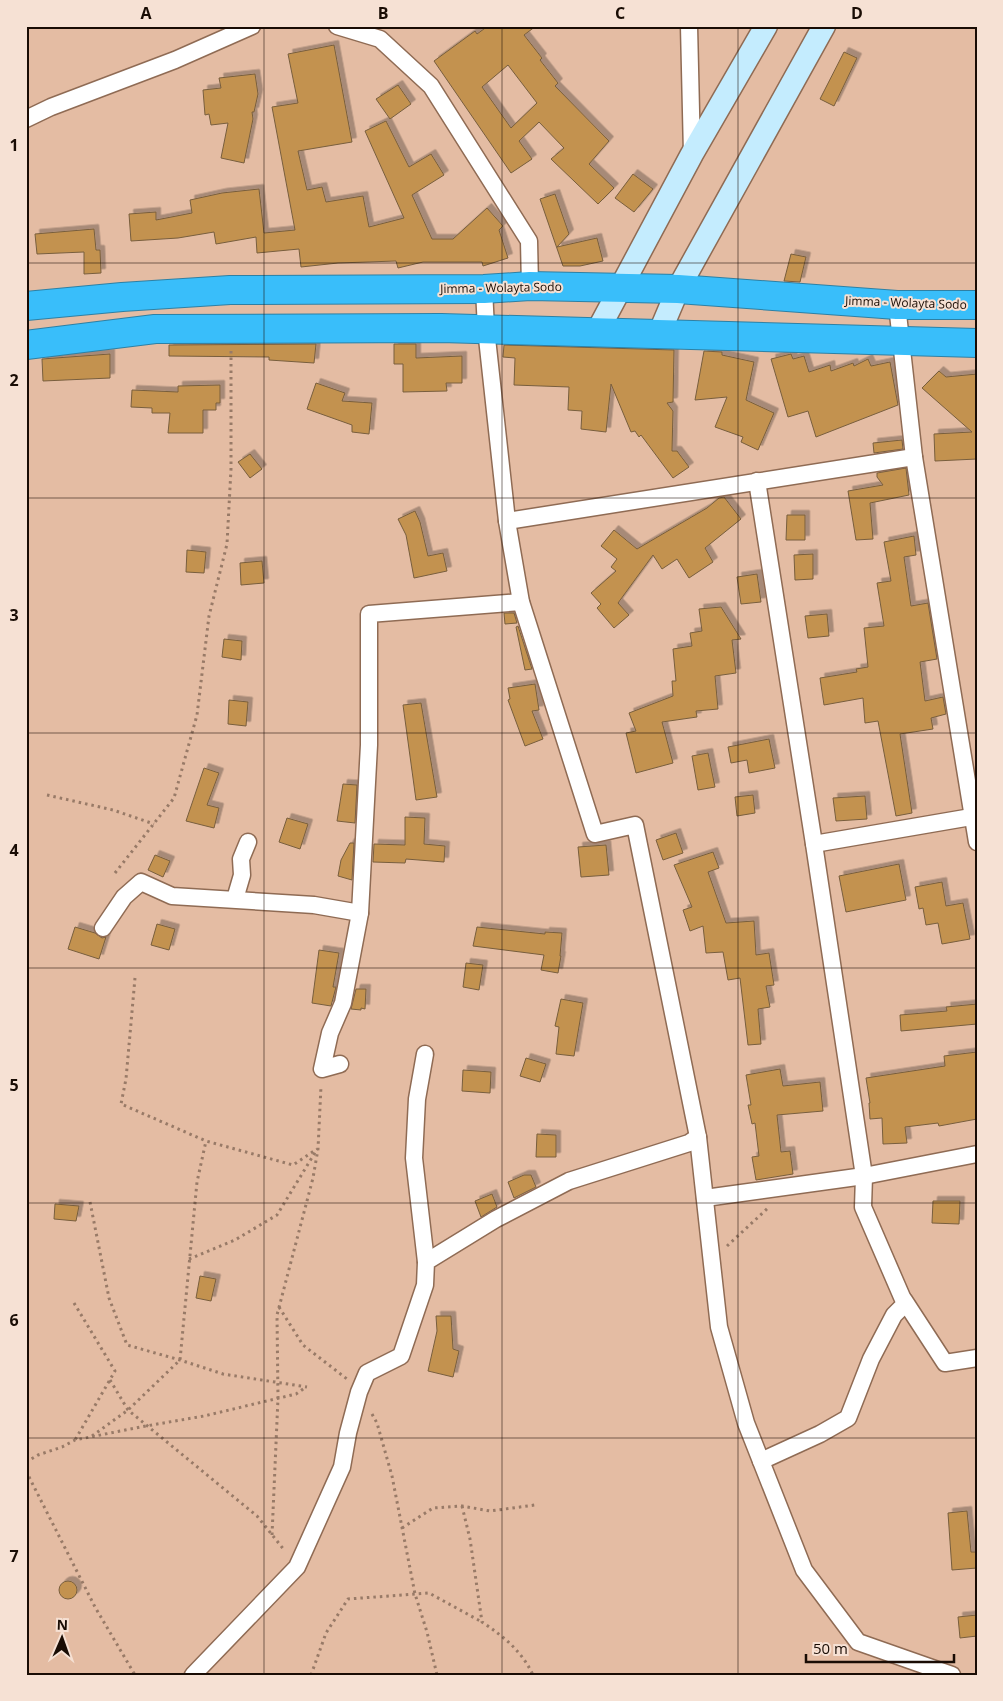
<svg xmlns="http://www.w3.org/2000/svg" width="1003" height="1701" viewBox="0 0 1003 1701" font-family="'Open Sans',sans-serif">
<style>
.building{fill:#c3924f;stroke:#785e3d;fill-rule:evenodd;filter:url(#shadow)}
.lines{fill:none;stroke-linecap:round;stroke-linejoin:round}
.street-casing{stroke:#8f6b54;stroke-width:19}
.secondary-casing{stroke:#8f6b54;stroke-width:25}
.highway-casing{stroke:#2e80a4;stroke-width:30}
.path{stroke:#987a67;stroke-width:3;stroke-dasharray:2.5 4;stroke-linecap:butt}
.street{stroke:#fff;stroke-width:16}
.secondary{stroke:#c4ecfe;stroke-width:22}
.highway{stroke:#39befa;stroke-width:28}
.grid{fill:none;stroke:#190c04;stroke-width:1;stroke-opacity:0.55}
.labels{text-anchor:middle;stroke-width:4;stroke-linejoin:round;paint-order:stroke}
.street-label{font-size:12px;fill:#190c04;stroke:#f6e1d4}
.neatline{fill:none;stroke:#190c04;stroke-width:2}
.grid-label{font-size:16px;text-anchor:middle;font-weight:bold;fill:#190c04}
</style>
<defs>
<filter id="shadow"><feDropShadow dx="4.5" dy="-4.5" stdDeviation="0" flood-color="#0004"/></filter>
</defs>
<rect width="100%" height="100%" fill="#e4bca3"/>
<!-- building -->
<g class="building">
<path d="M 488,26 L 536,26 L 524,35 L 542,58 L 540,60 L 558,83 L 555,86 L 609,141 L 589,164 L 614,188 L 598,204 L 551,159 L 564,148 L 539,122 L 519,141 L 532,159 L 511,173 L 434,61 L 475,31 L 477,34 ZM 508,65 L 537,103 L 511,128 L 482,87 Z"/>
<path d="M 334,45 L 352,142 L 298,151 L 307,190 L 322,187 L 326,202 L 363,196 L 369,227 L 404,218 L 365,131 L 386,121 L 409,167 L 431,154 L 444,175 L 412,195 L 432,239 L 453,239 L 487,208 L 503,226 L 499,230 L 508,258 L 483,266 L 482,262 L 423,262 L 398,268 L 396,261 L 338,263 L 301,267 L 299,249 L 257,253 L 256,237 L 216,244 L 214,232 L 178,238 L 131,241 L 129,214 L 156,212 L 156,220 L 192,213 L 190,200 L 222,193 L 259,189 L 264,233 L 295,230 L 272,107 L 298,103 L 288,54 Z"/>
<path d="M 844,52 L 857,58 L 834,106 L 820,99 Z"/>
<path d="M 255,74 L 258,94 L 254,112 L 252,112 L 253,119 L 244,163 L 221,158 L 228,123 L 211,125 L 209,114 L 205,115 L 203,90 L 221,88 L 219,78 Z"/>
<path d="M 398,85 L 411,104 L 390,119 L 376,99 Z"/>
<path d="M 633,174 L 653,189 L 634,212 L 615,198 Z"/>
<path d="M 555,194 L 569,234 L 557,247 L 597,238 L 603,261 L 580,266 L 563,266 L 540,199 Z"/>
<path d="M 94,229 L 96,250 L 100,250 L 101,273 L 84,274 L 84,252 L 37,254 L 35,234 Z"/>
<path d="M 791,254 L 806,257 L 800,282 L 784,281 Z"/>
<path d="M 316,344 L 314,363 L 269,360 L 269,357 L 169,356 L 169,345 Z"/>
<path d="M 394,344 L 416,344 L 416,358 L 462,356 L 462,383 L 446,383 L 447,391 L 403,392 L 403,364 L 394,364 Z"/>
<path d="M 504,345 L 674,350 L 673,402 L 667,403 L 673,411 L 672,451 L 677,451 L 689,467 L 673,478 L 641,435 L 639,437 L 635,431 L 631,432 L 611,384 L 606,432 L 581,429 L 582,411 L 568,410 L 569,387 L 514,385 L 515,358 L 503,357 Z"/>
<path d="M 704,351 L 722,352 L 722,355 L 754,362 L 746,400 L 774,413 L 758,450 L 741,442 L 743,437 L 715,427 L 727,397 L 695,400 Z"/>
<path d="M 110,354 L 110,378 L 43,381 L 42,359 Z"/>
<path d="M 791,354 L 793,359 L 804,356 L 809,372 L 830,365 L 831,371 L 853,363 L 854,366 L 868,359 L 871,366 L 890,362 L 898,405 L 816,437 L 808,411 L 788,417 L 771,359 Z"/>
<path d="M 939,371 L 946,377 L 977,374 L 977,459 L 935,461 L 934,434 L 972,432 L 922,388 Z"/>
<path d="M 316,383 L 345,393 L 342,401 L 372,403 L 369,434 L 352,432 L 352,425 L 307,409 Z"/>
<path d="M 220,385 L 220,403 L 216,403 L 216,410 L 203,410 L 203,433 L 168,433 L 170,413 L 152,413 L 152,408 L 131,407 L 132,390 L 178,392 L 178,386 Z"/>
<path d="M 902,440 L 903,449 L 874,453 L 873,443 Z"/>
<path d="M 250,454 L 262,469 L 250,478 L 238,462 Z"/>
<path d="M 906,468 L 909,495 L 870,503 L 873,539 L 856,540 L 848,491 L 883,485 L 877,477 L 877,473 Z"/>
<path d="M 724,497 L 741,519 L 705,548 L 713,562 L 689,578 L 677,559 L 662,569 L 653,555 L 618,603 L 629,615 L 614,628 L 597,608 L 601,604 L 591,593 L 616,571 L 611,567 L 617,559 L 601,546 L 614,530 L 637,549 L 707,508 L 719,498 Z"/>
<path d="M 415,511 L 420,522 L 428,556 L 443,553 L 447,571 L 414,578 L 406,535 L 398,519 Z"/>
<path d="M 787,515 L 805,515 L 805,540 L 786,540 Z"/>
<path d="M 914,536 L 916,555 L 904,557 L 911,606 L 928,603 L 937,659 L 920,662 L 925,701 L 943,697 L 946,714 L 931,718 L 933,729 L 900,734 L 912,813 L 896,816 L 878,721 L 865,723 L 863,698 L 824,705 L 820,678 L 857,672 L 856,669 L 868,667 L 864,628 L 884,626 L 877,583 L 891,581 L 884,542 Z"/>
<path d="M 187,550 L 206,552 L 204,573 L 186,572 Z"/>
<path d="M 813,554 L 813,579 L 795,580 L 794,555 Z"/>
<path d="M 262,561 L 264,583 L 241,585 L 240,563 Z"/>
<path d="M 757,574 L 761,602 L 741,604 L 737,577 Z"/>
<path d="M 721,607 L 741,639 L 732,640 L 736,673 L 715,676 L 718,709 L 696,711 L 697,717 L 662,722 L 673,763 L 636,773 L 626,733 L 636,731 L 629,713 L 673,696 L 672,681 L 676,681 L 673,649 L 692,646 L 690,633 L 702,631 L 699,609 Z"/>
<path d="M 504,613 L 514,613 L 517,623 L 505,624 Z"/>
<path d="M 827,614 L 829,636 L 808,638 L 805,616 Z"/>
<path d="M 518,626 L 532,669 L 525,670 L 516,627 Z"/>
<path d="M 224,639 L 242,641 L 241,660 L 222,657 Z"/>
<path d="M 535,684 L 539,710 L 532,711 L 543,739 L 525,746 L 508,700 L 510,699 L 508,688 Z"/>
<path d="M 229,700 L 248,702 L 246,726 L 228,724 Z"/>
<path d="M 421,703 L 437,797 L 416,800 L 403,705 Z"/>
<path d="M 769,739 L 775,768 L 749,773 L 747,760 L 731,763 L 728,747 Z"/>
<path d="M 708,753 L 715,787 L 698,790 L 692,756 Z"/>
<path d="M 204,768 L 219,773 L 207,805 L 219,808 L 214,828 L 186,821 Z"/>
<path d="M 343,784 L 357,785 L 355,823 L 337,821 Z"/>
<path d="M 753,795 L 755,813 L 737,816 L 735,797 Z"/>
<path d="M 865,796 L 867,819 L 836,821 L 833,798 Z"/>
<path d="M 405,817 L 425,818 L 424,844 L 445,846 L 444,862 L 406,859 L 405,863 L 373,862 L 374,844 L 405,845 Z"/>
<path d="M 287,818 L 308,824 L 300,849 L 279,842 Z"/>
<path d="M 676,833 L 683,853 L 663,860 L 656,840 Z"/>
<path d="M 350,843 L 354,843 L 352,880 L 338,876 L 341,860 Z"/>
<path d="M 606,845 L 609,875 L 581,877 L 578,847 Z"/>
<path d="M 713,852 L 719,868 L 708,872 L 726,923 L 754,921 L 756,955 L 769,953 L 774,985 L 766,986 L 770,1007 L 758,1009 L 761,1044 L 748,1045 L 740,978 L 728,980 L 723,952 L 706,953 L 703,926 L 690,931 L 683,910 L 692,907 L 674,865 Z"/>
<path d="M 155,855 L 170,861 L 163,877 L 148,870 Z"/>
<path d="M 899,864 L 906,900 L 846,912 L 839,876 Z"/>
<path d="M 942,882 L 946,906 L 963,903 L 970,939 L 942,944 L 938,923 L 926,925 L 923,908 L 919,909 L 915,887 Z"/>
<path d="M 157,924 L 175,929 L 169,950 L 151,945 Z"/>
<path d="M 75,927 L 95,933 L 102,938 L 106,937 L 99,959 L 68,949 Z"/>
<path d="M 477,927 L 545,934 L 545,932 L 562,933 L 560,956 L 561,956 L 558,973 L 541,970 L 544,955 L 473,946 Z"/>
<path d="M 319,950 L 339,953 L 333,987 L 336,987 L 331,1006 L 312,1003 Z"/>
<path d="M 466,963 L 483,965 L 479,990 L 463,987 Z"/>
<path d="M 356,989 L 366,989 L 365,1009 L 361,1008 L 361,1010 L 351,1009 Z"/>
<path d="M 561,999 L 583,1003 L 574,1056 L 556,1054 L 559,1027 L 555,1026 Z"/>
<path d="M 977,1004 L 977,1024 L 901,1031 L 900,1015 L 947,1011 L 946,1007 Z"/>
<path d="M 977,1052 L 977,1119 L 939,1126 L 938,1123 L 905,1127 L 907,1143 L 883,1144 L 882,1118 L 870,1119 L 869,1103 L 870,1103 L 866,1078 L 945,1066 L 944,1056 Z"/>
<path d="M 526,1058 L 546,1064 L 540,1082 L 520,1076 Z"/>
<path d="M 780,1069 L 783,1086 L 820,1082 L 823,1111 L 777,1115 L 781,1152 L 790,1151 L 793,1174 L 756,1180 L 752,1157 L 759,1156 L 755,1123 L 752,1124 L 748,1105 L 751,1105 L 746,1075 Z"/>
<path d="M 463,1070 L 491,1072 L 490,1093 L 462,1091 Z"/>
<path d="M 537,1134 L 556,1135 L 556,1157 L 536,1157 Z"/>
<path d="M 524,1175 L 531,1175 L 536,1187 L 514,1198 L 508,1182 Z"/>
<path d="M 492,1194 L 497,1207 L 481,1217 L 475,1201 Z"/>
<path d="M 933,1201 L 960,1201 L 959,1224 L 932,1223 Z"/>
<path d="M 55,1204 L 79,1206 L 76,1221 L 54,1219 Z"/>
<path d="M 200,1276 L 216,1279 L 211,1301 L 196,1298 Z"/>
<path d="M 436,1316 L 451,1316 L 453,1349 L 459,1351 L 453,1377 L 428,1371 L 437,1331 Z"/>
<path d="M 967,1511 L 971,1552 L 977,1552 L 977,1568 L 952,1570 L 948,1513 Z"/>
<circle cx="68" cy="1590" r="9"/>
<path d="M 977,1615 L 977,1636 L 960,1638 L 958,1617 Z"/>
</g>
<g class="lines">
<!-- street casing -->
<g class="street-casing">
<g id="street">
<path d="M 337,26 L 380,39 L 431,86 L 529,241 L 530,286"/>
<path d="M 689,26 L 692,154"/>
<path d="M 26,119 L 51,107 L 175,60 L 252,26"/>
<path d="M 484,289 L 486,329 L 507,521 L 521,602 L 595,834 L 635,825 L 698,1137 L 719,1327 L 746,1423 L 804,1570 L 858,1642 L 952,1675"/>
<path d="M 897,305 L 914,457 L 977,842"/>
<path d="M 757,481 L 814,844 L 864,1176 L 863,1207 L 905,1304 L 894,1315 L 871,1359 L 848,1418 L 820,1434 L 761,1461"/>
<path d="M 507,521 L 914,457"/>
<path d="M 814,844 L 977,816"/>
<path d="M 235,899 L 242,875 L 241,859 L 248,842"/>
<path d="M 103,928 L 124,897 L 141,882 L 172,896 L 314,905 L 360,913"/>
<path d="M 425,1054 L 417,1099 L 414,1158 L 426,1262"/>
<path d="M 340,1064 L 322,1069 L 330,1033 L 343,1003 L 360,913 L 369,745 L 369,614 L 521,602"/>
<path d="M 705,1198 L 864,1176 L 977,1154"/>
<path d="M 904,1300 L 945,1363 L 977,1358"/>
<path d="M 193,1675 L 297,1567 L 342,1467 L 348,1433 L 359,1392 L 367,1373 L 401,1356 L 425,1285 L 426,1262 L 496,1219 L 569,1181 L 689,1143 L 698,1137"/>
</g>
</g>
<!-- secondary casing -->
<g class="secondary-casing">
<g id="secondary">
<path d="M 597,332 L 692,154 L 766,26"/>
<path d="M 659,334 L 678,289 L 824,26"/>
</g>
</g>
<!-- highway casing -->
<g class="highway-casing">
<g id="highway">
<path d="M 26,306 L 122,297 L 230,290 L 484,289 L 530,286 L 678,289 L 897,305 L 977,305"/>
<path d="M 26,345 L 155,329 L 441,328 L 977,343"/>
</g>
</g>
<!-- path -->
<g class="path">
<path d="M 47,795 L 113,810 L 154,824"/>
<path d="M 115,873 L 174,798 L 197,715 L 209,616 L 227,544 L 231,469 L 231,350"/>
<path d="M 135,978 L 126,1079 L 121,1104 L 206,1141 L 293,1165 L 317,1149"/>
<path d="M 90,1202 L 109,1298 L 127,1345 L 180,1360 L 223,1374 L 307,1387"/>
<path d="M 727,1246 L 768,1208"/>
<path d="M 189,1259 L 235,1240 L 277,1215 L 316,1151"/>
<path d="M 74,1303 L 115,1371 L 75,1440"/>
<path d="M 279,1307 L 303,1345 L 347,1379"/>
<path d="M 110,1380 L 128,1410 L 257,1516 L 285,1551"/>
<path d="M 372,1414 L 377,1423 L 392,1476 L 415,1594 L 427,1632 L 437,1675"/>
<path d="M 92,1436 L 128,1410 L 180,1360 L 197,1182 L 206,1141"/>
<path d="M 26,1462 L 38,1455 L 62,1447 L 75,1440 L 146,1426 L 204,1416 L 296,1394 L 306,1387"/>
<path d="M 26,1471 L 95,1607 L 135,1675"/>
<path d="M 462,1506 L 470,1539 L 482,1622 C 504,1637 521,1650 533,1675"/>
<path d="M 402,1528 L 433,1508 L 462,1506 L 490,1511 L 535,1505"/>
<path d="M 272,1535 L 278,1398 L 277,1315 L 313,1178 L 318,1149 L 321,1086"/>
<path d="M 311,1675 L 326,1633 L 348,1599 L 429,1593 L 482,1622"/>
</g>
<!-- street -->
<use href="#street" class="street"/>
<!-- secondary -->
<use href="#secondary" class="secondary"/>
<!-- highway -->
<use href="#highway" class="highway"/>
</g>
<!-- grid -->
<path class="grid" d="M 264,26 L 264,1675M 502,26 L 502,1675M 738,26 L 738,1675M 26,263 L 977,263M 26,498 L 977,498M 26,733 L 977,733M 26,968 L 977,968M 26,1203 L 977,1203M 26,1438 L 977,1438"/>
<g class="labels">
<!-- street labels -->
<g class="street-label">
<text transform="translate(501 288) rotate(-1)" y="4">Jimma - Wolayta Sodo</text>
<text transform="translate(906 303) rotate(2)" y="4">Jimma - Wolayta Sodo</text>
</g>
</g>
<!-- border -->
<rect width="1003" height="1701" fill="none" stroke="#f6e1d4" stroke-width="55"/>
<!-- north arrow -->
<g transform="translate(62 1638) rotate(2)" stroke="#f6e1d4" stroke-width="4" paint-order="stroke">
<path d="M0-4L9 19L0 12L-9 19Z" fill="#190c04"/>
<text y="-8" font-size="14" font-weight="bold" text-anchor="middle" fill="#190c04">N</text>
</g>
<!-- scale -->
<path d="M806 1654v8h148v-8" fill="none" stroke="#190c04" stroke-width="2.5"/>
<text x="813" y="1654" font-size="15" fill="#190c04" stroke="#f6e1d4" stroke-width="4" paint-order="stroke">50 m</text>
<rect x="28" y="28" width="948" height="1646" class="neatline"/>
<g class="grid-label">
<text x="146" y="19">A</text>
<text x="383" y="19">B</text>
<text x="620" y="19">C</text>
<text x="857" y="19">D</text>
<text x="14" y="151">1</text>
<text x="14" y="386">2</text>
<text x="14" y="621">3</text>
<text x="14" y="856">4</text>
<text x="14" y="1091">5</text>
<text x="14" y="1326">6</text>
<text x="14" y="1562">7</text>
</g>
</svg>
